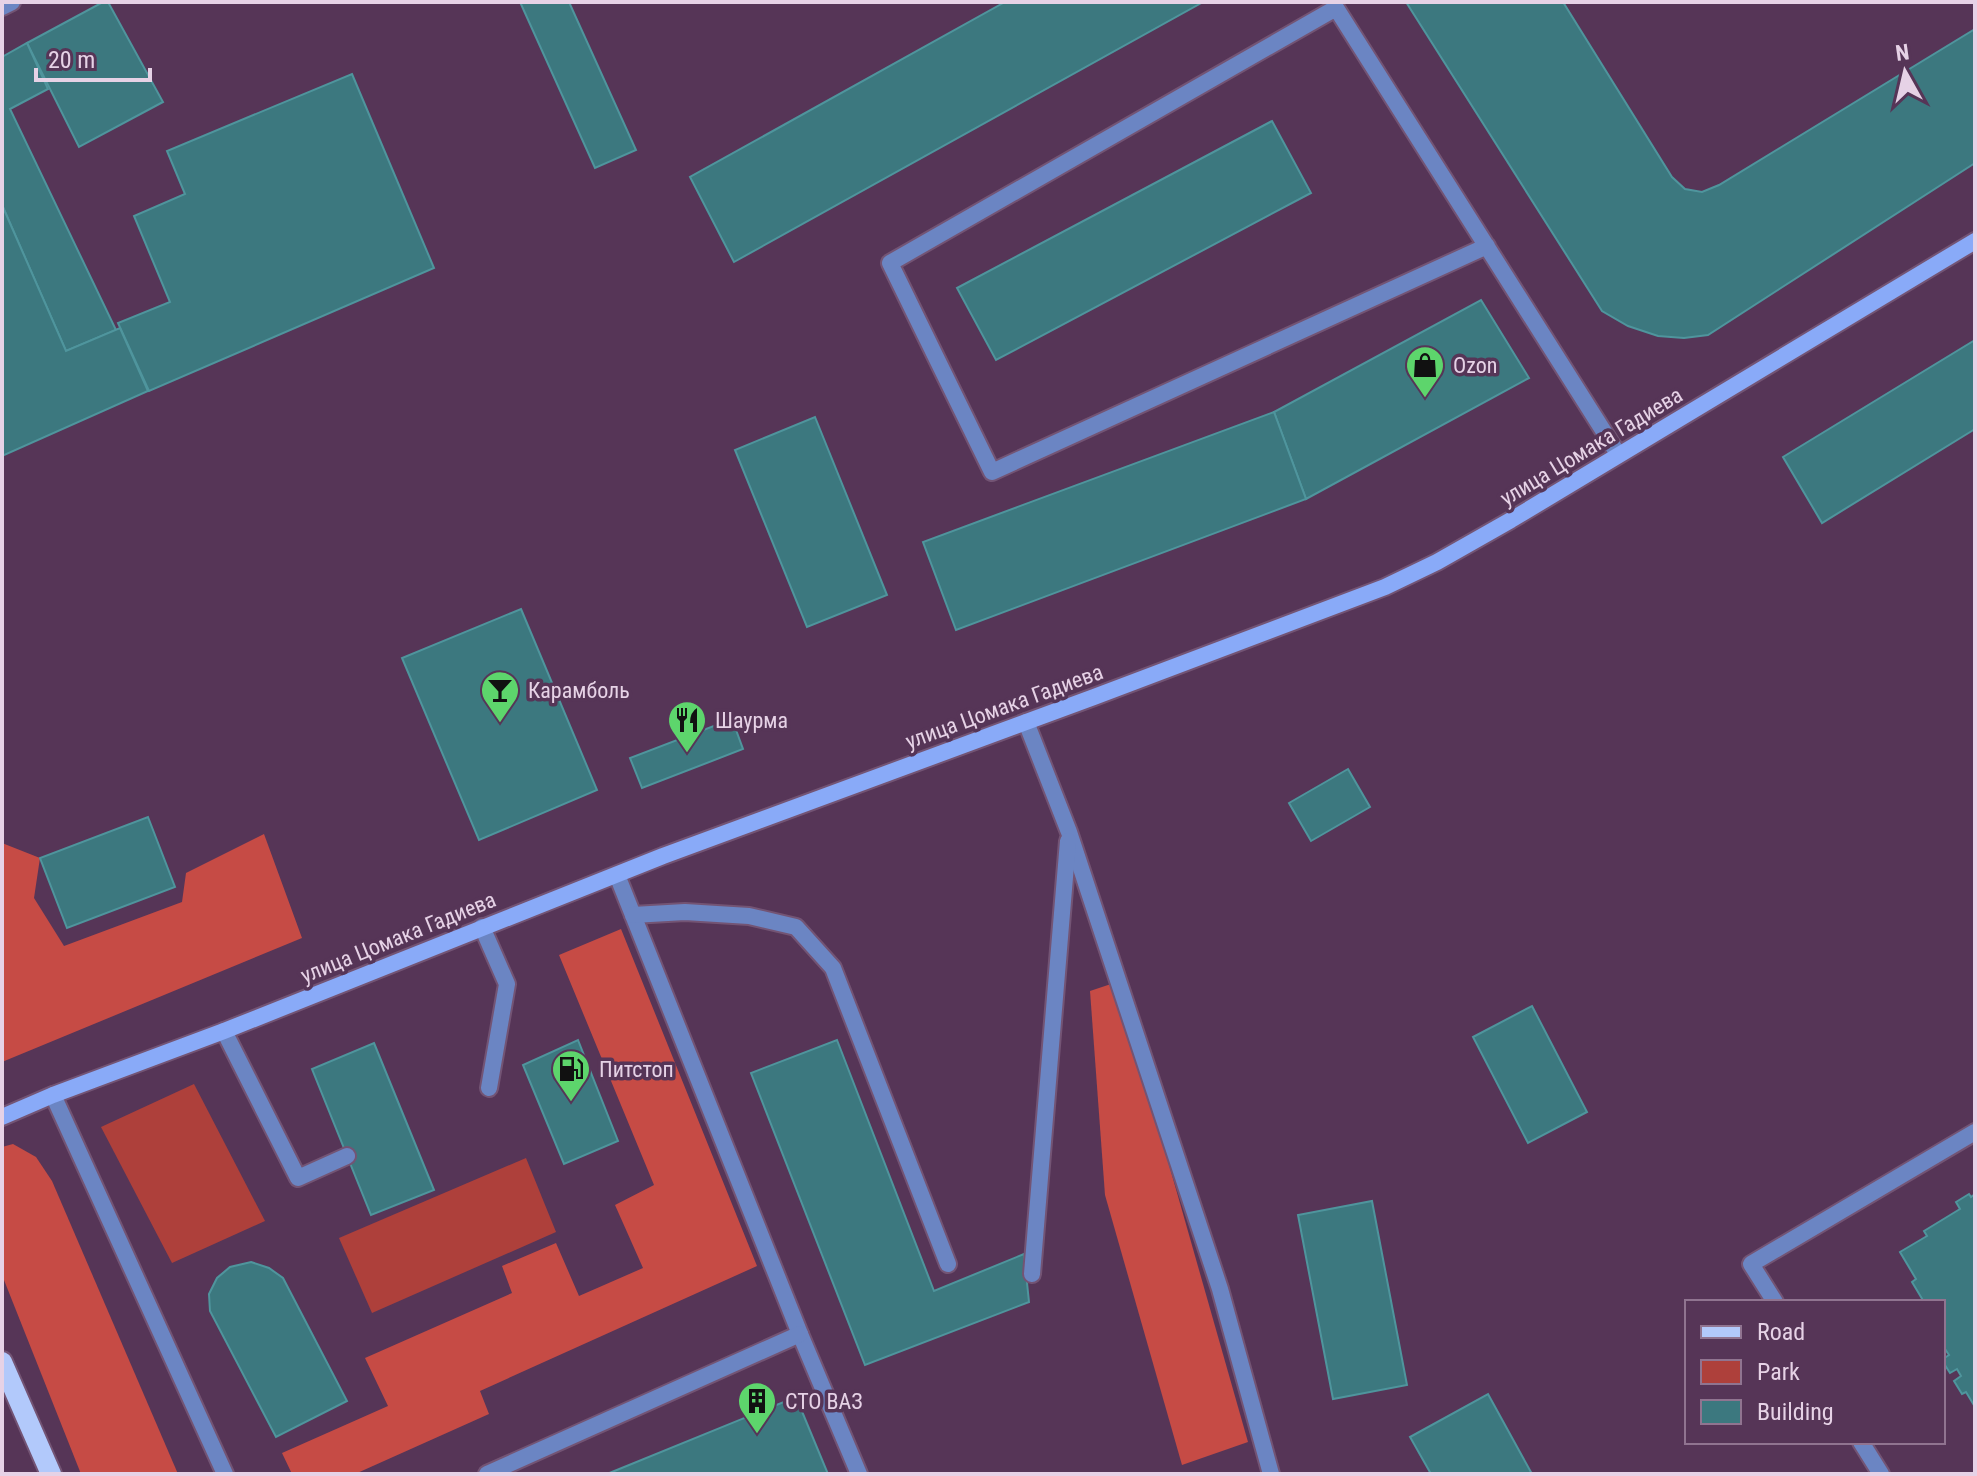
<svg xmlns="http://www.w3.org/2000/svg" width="1977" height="1476" viewBox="0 0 1977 1476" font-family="'Roboto Condensed',sans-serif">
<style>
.green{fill:#ae403b}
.forest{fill:#c64b45}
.building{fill:#3c787f;stroke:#4f959d;stroke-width:2}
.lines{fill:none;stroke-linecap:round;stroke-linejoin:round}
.lane-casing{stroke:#735474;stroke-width:20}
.street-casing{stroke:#735474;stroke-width:20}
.secondary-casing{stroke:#735474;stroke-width:20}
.primary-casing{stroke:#735474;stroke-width:24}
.lane{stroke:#6b85c3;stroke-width:16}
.street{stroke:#6b85c3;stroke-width:16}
.secondary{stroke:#89aaf8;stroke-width:16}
.primary{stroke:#b2c9fb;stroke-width:20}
.labels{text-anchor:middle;stroke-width:7;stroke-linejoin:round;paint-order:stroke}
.poi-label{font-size:22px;fill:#e6d2e6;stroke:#563557;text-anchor:start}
.street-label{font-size:22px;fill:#e6d2e6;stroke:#563557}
</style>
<rect width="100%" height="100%" fill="#563557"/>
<!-- green -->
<g class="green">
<path d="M 194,1084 L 265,1221 L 172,1263 L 101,1127 Z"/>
<path d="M 526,1158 L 556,1232 L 372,1313 L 339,1238 Z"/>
</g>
<!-- forest -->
<g class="forest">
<path d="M 264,834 L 302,938 L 2,1062 L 2,843 L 40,858 L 34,898 L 64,946 L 182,902 L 186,873 Z"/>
<path d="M 621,929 L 757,1266 L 480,1391 L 489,1414 L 355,1474 L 292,1474 L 282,1453 L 388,1406 L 365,1358 L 512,1293 L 502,1266 L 556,1243 L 579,1296 L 643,1268 L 615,1205 L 654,1185 L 559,955 Z"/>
<path d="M 1117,982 L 1248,1442 L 1182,1465 L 1105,1195 L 1090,991 Z"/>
<path d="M 13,1144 L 36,1157 L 52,1181 L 178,1474 L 81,1474 L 2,1275 L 2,1147 Z"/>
</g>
<!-- building -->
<g class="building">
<path d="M 103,2 L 108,2 L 163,102 L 79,147 L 27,43 Z"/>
<path d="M 520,2 L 569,2 L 636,150 L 595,168 Z"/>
<path d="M 1005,2 L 1203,2 L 734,262 L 690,177 Z"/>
<path d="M 1406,2 L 1563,2 L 1672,177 L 1685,189 L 1702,192 L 1719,185 L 1975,29 L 1975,163 L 1708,335 L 1684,338 L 1658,336 L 1628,326 L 1602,311 Z"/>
<path d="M 27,43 L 48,89 L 10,109 L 116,330 L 66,351 L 2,205 L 2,57 Z"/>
<path d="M 352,74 L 434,268 L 149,391 L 118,323 L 170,302 L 134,216 L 185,194 L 167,151 Z"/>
<path d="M 1272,121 L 1311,193 L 996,360 L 957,288 Z"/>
<path d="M 2,205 L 66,351 L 120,328 L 148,391 L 2,456 Z"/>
<path d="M 1481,300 L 1529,378 L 1306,499 L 1274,412 Z"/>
<path d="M 1975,340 L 1975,429 L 1822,523 L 1783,457 Z"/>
<path d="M 1274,412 L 1306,499 L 956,630 L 923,542 Z"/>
<path d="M 815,417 L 887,595 L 807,627 L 735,450 Z"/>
<path d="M 521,609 L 597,790 L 479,840 L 402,658 Z"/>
<path d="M 732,719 L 743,749 L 642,788 L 630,758 Z"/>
<path d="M 1348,769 L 1370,807 L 1311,841 L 1289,803 Z"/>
<path d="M 148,817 L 175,887 L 67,928 L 40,858 Z"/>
<path d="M 1532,1006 L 1587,1112 L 1528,1143 L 1473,1037 Z"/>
<path d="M 578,1040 L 618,1141 L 564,1164 L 523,1065 Z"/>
<path d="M 837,1040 L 934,1291 L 1024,1254 L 1029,1302 L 865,1365 L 751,1073 Z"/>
<path d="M 374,1043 L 434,1190 L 371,1215 L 312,1069 Z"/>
<path d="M 1969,1194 L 1971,1197 L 1975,1194 L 1975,1407 L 1966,1392 L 1962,1394 L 1954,1381 L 1961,1376 L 1957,1369 L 1950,1373 L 1943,1362 L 1943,1359 L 1949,1355 L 1943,1346 L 1943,1302 L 1924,1302 L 1912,1282 L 1916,1279 L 1900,1252 L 1927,1236 L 1924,1231 L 1960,1209 L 1956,1202 Z"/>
<path d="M 1372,1201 L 1407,1385 L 1333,1399 L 1298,1215 Z"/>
<path d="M 251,1262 L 269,1268 L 283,1278 L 347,1401 L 276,1437 L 210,1311 L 209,1294 L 217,1278 L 230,1267 Z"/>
<path d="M 1488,1394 L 1532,1474 L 1431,1474 L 1410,1437 Z"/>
<path d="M 796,1397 L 828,1474 L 607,1474 Z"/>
</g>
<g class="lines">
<!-- lane casing -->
<g class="lane-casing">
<g id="lane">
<path d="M 1487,246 L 992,472 L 890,263 L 1336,8 L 1618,454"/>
<path d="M 1026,722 L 1069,832 L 1220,1289 L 1271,1474"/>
<path d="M 617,875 L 800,1334 L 859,1474"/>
<path d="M 633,915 L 685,912 L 749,916 L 796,927 L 833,968 L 948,1264"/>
<path d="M 482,927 L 507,984 L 489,1088"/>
<path d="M 224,1031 L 298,1178 L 347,1156"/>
<path d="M 53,1095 L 225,1474"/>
<path d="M 1032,1274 L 1068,841"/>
<path d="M 1775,1302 L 1751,1264 L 1975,1132"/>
<path d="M 1861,1442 L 1881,1474"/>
<path d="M 487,1474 L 800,1334"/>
</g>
</g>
<!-- street casing -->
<g class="street-casing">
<path id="street" d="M 2,7 L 12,2"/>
</g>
<!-- secondary casing -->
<g class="secondary-casing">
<path id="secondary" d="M 2,1117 L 53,1095 L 224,1031 L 663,856 L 1094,697 L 1385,587 L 1437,562 L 1511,520 L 1975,241"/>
</g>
<!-- primary casing -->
<g class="primary-casing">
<path id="primary" d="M 2,1362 L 51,1474"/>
</g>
<!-- lane -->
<use href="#lane" class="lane"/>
<!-- street -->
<use href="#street" class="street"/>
<!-- secondary -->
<use href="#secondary" class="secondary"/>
<!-- primary -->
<use href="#primary" class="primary"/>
</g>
<!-- icons -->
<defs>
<g id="shop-pin" transform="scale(2)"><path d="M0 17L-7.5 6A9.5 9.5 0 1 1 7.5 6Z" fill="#5dd56c" stroke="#563557"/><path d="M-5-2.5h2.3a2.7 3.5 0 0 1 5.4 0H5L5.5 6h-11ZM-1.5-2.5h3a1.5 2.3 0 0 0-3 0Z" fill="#111"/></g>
<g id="bar-pin" transform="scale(2)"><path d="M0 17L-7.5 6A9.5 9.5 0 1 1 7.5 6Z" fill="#5dd56c" stroke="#563557"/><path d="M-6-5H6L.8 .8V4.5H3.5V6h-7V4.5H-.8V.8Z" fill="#111"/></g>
<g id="restaurant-pin" transform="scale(2)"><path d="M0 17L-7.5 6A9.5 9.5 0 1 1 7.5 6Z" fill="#5dd56c" stroke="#563557"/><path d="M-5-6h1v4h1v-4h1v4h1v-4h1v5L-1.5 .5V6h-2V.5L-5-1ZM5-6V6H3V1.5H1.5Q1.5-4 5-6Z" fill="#111"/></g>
<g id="fuel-pin" transform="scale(2)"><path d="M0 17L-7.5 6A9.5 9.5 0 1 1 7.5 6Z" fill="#5dd56c" stroke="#563557"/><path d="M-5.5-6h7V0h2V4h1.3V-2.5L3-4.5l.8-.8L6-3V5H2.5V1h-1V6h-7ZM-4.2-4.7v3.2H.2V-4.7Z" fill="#111"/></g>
<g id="building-pin" transform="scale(2)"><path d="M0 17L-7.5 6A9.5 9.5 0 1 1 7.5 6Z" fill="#5dd56c" stroke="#563557"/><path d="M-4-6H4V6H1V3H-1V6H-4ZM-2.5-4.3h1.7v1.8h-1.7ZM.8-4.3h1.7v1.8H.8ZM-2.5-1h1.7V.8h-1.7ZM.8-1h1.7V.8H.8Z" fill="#111"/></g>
</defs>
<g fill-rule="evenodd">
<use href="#shop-pin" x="1425" y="365"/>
<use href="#bar-pin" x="500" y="690"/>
<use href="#restaurant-pin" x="687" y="720"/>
<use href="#fuel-pin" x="571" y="1069"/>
<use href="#building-pin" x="757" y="1401"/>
</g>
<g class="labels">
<!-- poi labels -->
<g class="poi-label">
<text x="1453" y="373">Ozon</text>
<text x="528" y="698">Карамболь</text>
<text x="715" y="728">Шаурма</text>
<text x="599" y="1077">Питстоп</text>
<text x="785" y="1409">СТО ВАЗ</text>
</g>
<!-- street labels -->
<g class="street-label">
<text transform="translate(1591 446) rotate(-31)" y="8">улица Цомака Гадиева</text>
<text transform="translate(1004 706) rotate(-20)" y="8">улица Цомака Гадиева</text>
<text transform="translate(398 937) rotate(-22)" y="8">улица Цомака Гадиева</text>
</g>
</g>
<!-- border -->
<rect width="1977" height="1476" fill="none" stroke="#e6d2e6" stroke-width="8"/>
<!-- legend -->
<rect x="1685" y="1300" width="260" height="144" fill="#563557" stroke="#907490" stroke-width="2"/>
<rect x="1701" y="1326" width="40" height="12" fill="#b2c9fb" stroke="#907490" stroke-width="2"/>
<text x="1757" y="1340" font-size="24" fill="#e6d2e6">Road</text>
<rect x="1701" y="1360" width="40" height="24" fill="#ae403b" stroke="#907490" stroke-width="2"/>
<text x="1757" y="1380" font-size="24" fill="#e6d2e6">Park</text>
<rect x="1701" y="1400" width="40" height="24" fill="#3c787f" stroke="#907490" stroke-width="2"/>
<text x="1757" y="1420" font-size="24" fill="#e6d2e6">Building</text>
<!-- north arrow -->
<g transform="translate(1905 72) rotate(352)" stroke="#563557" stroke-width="6" paint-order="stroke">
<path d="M0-6L14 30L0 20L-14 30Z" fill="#e6d2e6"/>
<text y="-12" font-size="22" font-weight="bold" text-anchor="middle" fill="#e6d2e6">N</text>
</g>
<!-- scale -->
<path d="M36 68v12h114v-12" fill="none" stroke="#e6d2e6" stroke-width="4"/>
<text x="48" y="68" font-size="24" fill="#e6d2e6" stroke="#563557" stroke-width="6" paint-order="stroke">20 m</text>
</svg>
